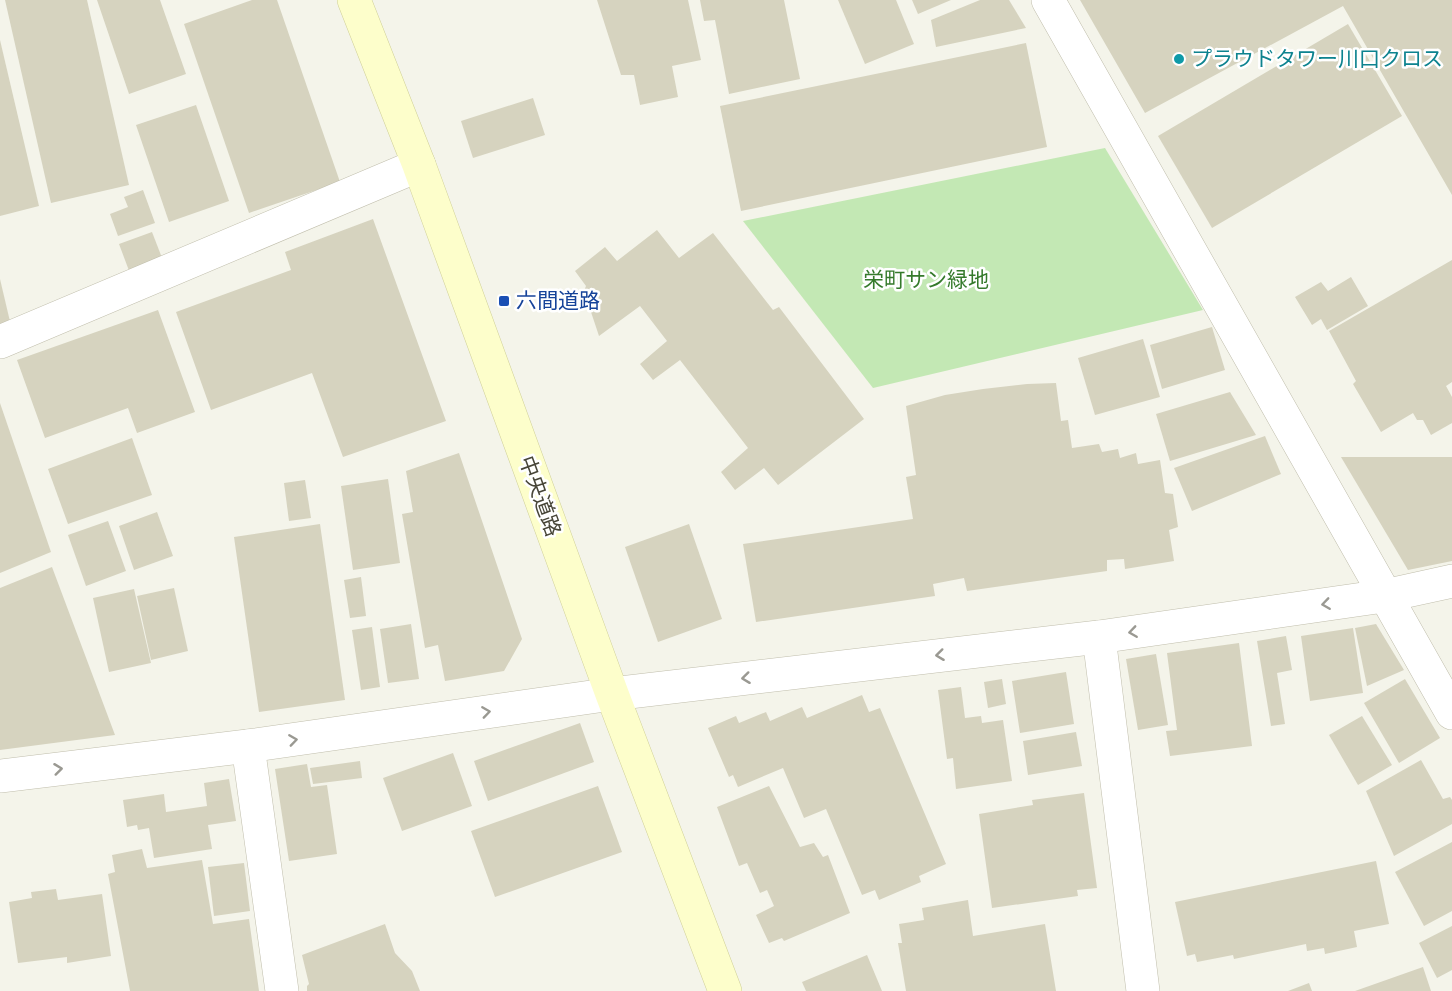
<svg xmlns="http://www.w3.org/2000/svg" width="1452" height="991" viewBox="0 0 1452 991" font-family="'Archivo Narrow','Noto Sans JP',sans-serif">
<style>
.green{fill:#c3e8b4}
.building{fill:#d6d3bf}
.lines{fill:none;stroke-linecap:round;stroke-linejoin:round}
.minor-casing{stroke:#c0beac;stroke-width:34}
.secondary-casing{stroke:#d0d098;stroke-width:34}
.minor{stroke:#fff;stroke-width:33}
.secondary{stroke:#fdfecb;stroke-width:33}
.oneway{stroke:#9a9992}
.culture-dot{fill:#0f9aa8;stroke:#fff;stroke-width:2}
.transit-dot{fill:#1a4fb4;stroke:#fff;stroke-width:2}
.labels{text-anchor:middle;stroke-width:5;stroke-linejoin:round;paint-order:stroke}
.culture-label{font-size:21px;fill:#0d838f;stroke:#fff;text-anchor:start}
.park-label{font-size:21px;fill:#357a2b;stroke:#fff}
.transit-label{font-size:21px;fill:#164399;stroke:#fff;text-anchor:start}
.street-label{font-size:21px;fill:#484638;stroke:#fff}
</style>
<rect width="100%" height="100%" fill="#f4f4ea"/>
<!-- green -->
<path class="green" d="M 1105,148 L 1203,310 L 873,388 L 743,221 Z"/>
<!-- building -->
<g class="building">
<path d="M 5,0 L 87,0 L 129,185 L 51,203 Z"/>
<path d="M 97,0 L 160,0 L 186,74 L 129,94 Z"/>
<path d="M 252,0 L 277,0 L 340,182 L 249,213 L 184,24 Z"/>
<path d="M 597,0 L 688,0 L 701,60 L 672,66 L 678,97 L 640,105 L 634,75 L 621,75 Z"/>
<path d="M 700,0 L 784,0 L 800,79 L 729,94 L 715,20 L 704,21 Z"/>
<path d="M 838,0 L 896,0 L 914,44 L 865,64 Z"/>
<path d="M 912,0 L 951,0 L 918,14 Z"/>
<path d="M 980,0 L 1009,0 L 1026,28 L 936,47 L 931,20 Z"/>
<path d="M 1080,0 L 1452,0 L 1452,195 L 1343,6 L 1145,113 Z"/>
<path d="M 1348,24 L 1402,116 L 1212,228 L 1158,136 Z"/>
<path d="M 0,40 L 39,206 L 0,216 Z"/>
<path d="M 1026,43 L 1047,147 L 741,211 L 720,106 Z"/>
<path d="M 533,98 L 545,135 L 473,158 L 461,121 Z"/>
<path d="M 196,105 L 229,201 L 169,222 L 136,125 Z"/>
<path d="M 143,190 L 155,223 L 118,236 L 110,214 L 128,207 L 124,197 Z"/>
<path d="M 373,219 L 446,421 L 343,457 L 312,373 L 211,410 L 176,312 L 291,270 L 285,252 Z"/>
<path d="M 657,230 L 679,258 L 713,233 L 773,310 L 779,307 L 864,419 L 778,485 L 764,468 L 735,490 L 721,472 L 748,448 L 680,360 L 653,380 L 640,364 L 667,341 L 640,306 L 599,336 L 584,291 L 586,286 L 575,271 L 605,247 L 617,261 Z"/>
<path d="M 152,232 L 164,263 L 131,276 L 119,244 Z"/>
<path d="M 1452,260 L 1452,382 L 1446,386 L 1452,397 L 1452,423 L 1431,435 L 1423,420 L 1417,420 L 1413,413 L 1381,432 L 1353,384 L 1356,381 L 1329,331 Z"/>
<path d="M 1351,277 L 1368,306 L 1327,330 L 1321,319 L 1312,325 L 1295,297 L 1321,282 L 1328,291 Z"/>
<path d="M 0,279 L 12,330 L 0,333 Z"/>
<path d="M 158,310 L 195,412 L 137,433 L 128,408 L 45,438 L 17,360 Z"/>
<path d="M 1212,327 L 1225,370 L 1162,389 L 1150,345 Z"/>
<path d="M 1143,339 L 1160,397 L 1095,415 L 1078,358 Z"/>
<path d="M 1056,383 L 1061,421 L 1068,420 L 1072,448 L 1099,444 L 1102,452 L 1118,449 L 1120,458 L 1136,453 L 1138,464 L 1160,460 L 1165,493 L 1173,494 L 1178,527 L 1169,530 L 1174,561 L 1125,569 L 1124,559 L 1107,560 L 1107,571 L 967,591 L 964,578 L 933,584 L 935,596 L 756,622 L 743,544 L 913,519 L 906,477 L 916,475 L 906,406 L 945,395 L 983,389 L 1027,384 Z"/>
<path d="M 1230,392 L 1256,435 L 1170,461 L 1156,414 Z"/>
<path d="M 0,403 L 51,552 L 0,573 Z"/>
<path d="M 1265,436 L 1281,474 L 1192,511 L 1174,468 Z"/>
<path d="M 132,438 L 152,495 L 68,524 L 48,469 Z"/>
<path d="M 459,453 L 522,639 L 504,671 L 445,681 L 438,645 L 425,648 L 402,514 L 413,512 L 406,471 Z"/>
<path d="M 1341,457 L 1452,457 L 1452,561 L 1408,570 Z"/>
<path d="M 388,479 L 400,563 L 353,570 L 341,486 Z"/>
<path d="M 305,480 L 311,518 L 289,521 L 284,483 Z"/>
<path d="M 157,512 L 173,556 L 134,570 L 119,526 Z"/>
<path d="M 108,521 L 126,571 L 86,586 L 68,535 Z"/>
<path d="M 320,524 L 345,700 L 259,712 L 234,537 Z"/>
<path d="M 689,524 L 722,619 L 658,642 L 625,547 Z"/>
<path d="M 52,567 L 115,735 L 0,750 L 0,588 Z"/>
<path d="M 361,577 L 366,616 L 350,618 L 344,580 Z"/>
<path d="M 174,588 L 188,651 L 151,660 L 137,596 Z"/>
<path d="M 134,589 L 151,663 L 109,672 L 93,598 Z"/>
<path d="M 411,624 L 419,679 L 388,683 L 380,629 Z"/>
<path d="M 1376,624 L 1404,670 L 1367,686 L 1355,628 Z"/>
<path d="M 372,627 L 380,687 L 361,690 L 352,630 Z"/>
<path d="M 1353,628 L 1363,693 L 1310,701 L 1301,636 Z"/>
<path d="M 1286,636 L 1292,670 L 1277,673 L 1285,724 L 1271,726 L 1257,641 Z"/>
<path d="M 1239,643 L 1252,746 L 1170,756 L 1166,731 L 1177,730 L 1167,653 Z"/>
<path d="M 1156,654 L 1168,725 L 1138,730 L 1126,659 Z"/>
<path d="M 1066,672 L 1074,724 L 1020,733 L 1012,681 Z"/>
<path d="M 1002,679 L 1006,704 L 988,708 L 984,682 Z"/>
<path d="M 1405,679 L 1440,738 L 1399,763 L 1364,703 Z"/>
<path d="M 961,687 L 965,718 L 981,716 L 982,723 L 1003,720 L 1012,781 L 956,789 L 953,758 L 947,759 L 938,690 Z"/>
<path d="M 862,695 L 869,712 L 880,708 L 946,864 L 919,876 L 921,882 L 879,900 L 875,890 L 862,895 L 826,809 L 804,818 L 783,768 L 738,787 L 733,775 L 729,777 L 708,728 L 736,716 L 739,723 L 766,712 L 770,721 L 802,707 L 807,718 Z"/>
<path d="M 1362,716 L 1392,765 L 1358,785 L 1329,735 Z"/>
<path d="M 580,723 L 594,762 L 488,801 L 474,761 Z"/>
<path d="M 1076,732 L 1082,766 L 1028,775 L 1023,741 Z"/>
<path d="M 453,753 L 472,806 L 402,831 L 383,778 Z"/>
<path d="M 1421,760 L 1443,799 L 1450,797 L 1452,800 L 1452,824 L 1394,856 L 1366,791 Z"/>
<path d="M 360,761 L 362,778 L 313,784 L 310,768 Z"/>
<path d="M 307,764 L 311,787 L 327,785 L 337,854 L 289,861 L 275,769 Z"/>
<path d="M 229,779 L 236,821 L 208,825 L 212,849 L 154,858 L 149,828 L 138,830 L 137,825 L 127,827 L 123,800 L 164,794 L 166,812 L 207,806 L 204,783 Z"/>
<path d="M 598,786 L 622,852 L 495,897 L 471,831 Z"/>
<path d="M 769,786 L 800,847 L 814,843 L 823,857 L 828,855 L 850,913 L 784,941 L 782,938 L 769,943 L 756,915 L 774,906 L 767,890 L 760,893 L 747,863 L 739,866 L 717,807 Z"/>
<path d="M 1084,793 L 1097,888 L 1077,890 L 1078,896 L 992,908 L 979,814 L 1033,805 L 1032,800 Z"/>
<path d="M 1452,842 L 1452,911 L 1424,926 L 1395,872 Z"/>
<path d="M 142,849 L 147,868 L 202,860 L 213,924 L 249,919 L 259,991 L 130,991 L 108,874 L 115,872 L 112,855 Z"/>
<path d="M 1376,861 L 1389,924 L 1354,931 L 1357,947 L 1325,954 L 1324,948 L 1307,951 L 1306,944 L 1234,959 L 1233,955 L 1197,962 L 1195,954 L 1187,956 L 1175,902 Z"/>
<path d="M 244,863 L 250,911 L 214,916 L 208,867 Z"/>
<path d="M 56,889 L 58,900 L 102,894 L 111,956 L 67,963 L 67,957 L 18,963 L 9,902 L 32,898 L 31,892 Z"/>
<path d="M 968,900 L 973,936 L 1045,924 L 1056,991 L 906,991 L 898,943 L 902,943 L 899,924 L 924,920 L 922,908 Z"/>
<path d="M 385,924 L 395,953 L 412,971 L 420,991 L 307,991 L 307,986 L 309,984 L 302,955 Z"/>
<path d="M 1452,926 L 1452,970 L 1437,978 L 1419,943 Z"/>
<path d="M 867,955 L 882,991 L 806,991 L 802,982 Z"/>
<path d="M 1423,967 L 1431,991 L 1355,991 Z"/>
<path d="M 1309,983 L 1312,991 L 1288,991 Z"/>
</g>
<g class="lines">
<!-- minor casing -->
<g class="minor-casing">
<g id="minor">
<path d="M 1048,0 L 1452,713"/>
<path d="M 0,342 L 419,165"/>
<path d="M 1099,637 L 1143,991"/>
<path d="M 248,746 L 282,991"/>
<path d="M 0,776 L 248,746 L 612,694 L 1099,637 L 1384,596 L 1452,581"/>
</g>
</g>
<!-- secondary casing -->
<g class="secondary-casing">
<path id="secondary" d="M 354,0 L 419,165 L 612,694 L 725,991"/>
</g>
<!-- minor -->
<use href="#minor" class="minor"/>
<!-- secondary -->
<use href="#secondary" class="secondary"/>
</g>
<!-- one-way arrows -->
<defs><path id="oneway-chevron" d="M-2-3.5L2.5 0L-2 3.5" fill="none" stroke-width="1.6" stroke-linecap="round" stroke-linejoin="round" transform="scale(1.5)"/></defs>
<g class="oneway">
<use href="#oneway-chevron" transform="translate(1326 604) rotate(172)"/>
<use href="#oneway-chevron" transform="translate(1133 632) rotate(172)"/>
<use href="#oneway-chevron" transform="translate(940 655) rotate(173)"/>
<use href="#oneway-chevron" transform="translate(746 678) rotate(173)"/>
<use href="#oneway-chevron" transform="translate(486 712) rotate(-8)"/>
<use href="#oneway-chevron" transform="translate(293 740) rotate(-8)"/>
<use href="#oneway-chevron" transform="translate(58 769) rotate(-7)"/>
</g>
<!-- markers -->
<circle class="culture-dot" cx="1179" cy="59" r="6"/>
<rect class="transit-dot" x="498" y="295" width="12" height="12" rx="3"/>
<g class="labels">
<!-- culture labels -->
<g class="culture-label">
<text x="1191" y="66">プラウドタワー川口クロス</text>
</g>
<!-- park labels -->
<g class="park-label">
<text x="926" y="287">栄町サン緑地</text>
</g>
<!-- transit labels -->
<g class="transit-label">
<text x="516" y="308">六間道路</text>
</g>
<!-- street labels -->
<g class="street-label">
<text transform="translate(540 496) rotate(70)" y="7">中央道路</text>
</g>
</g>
</svg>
